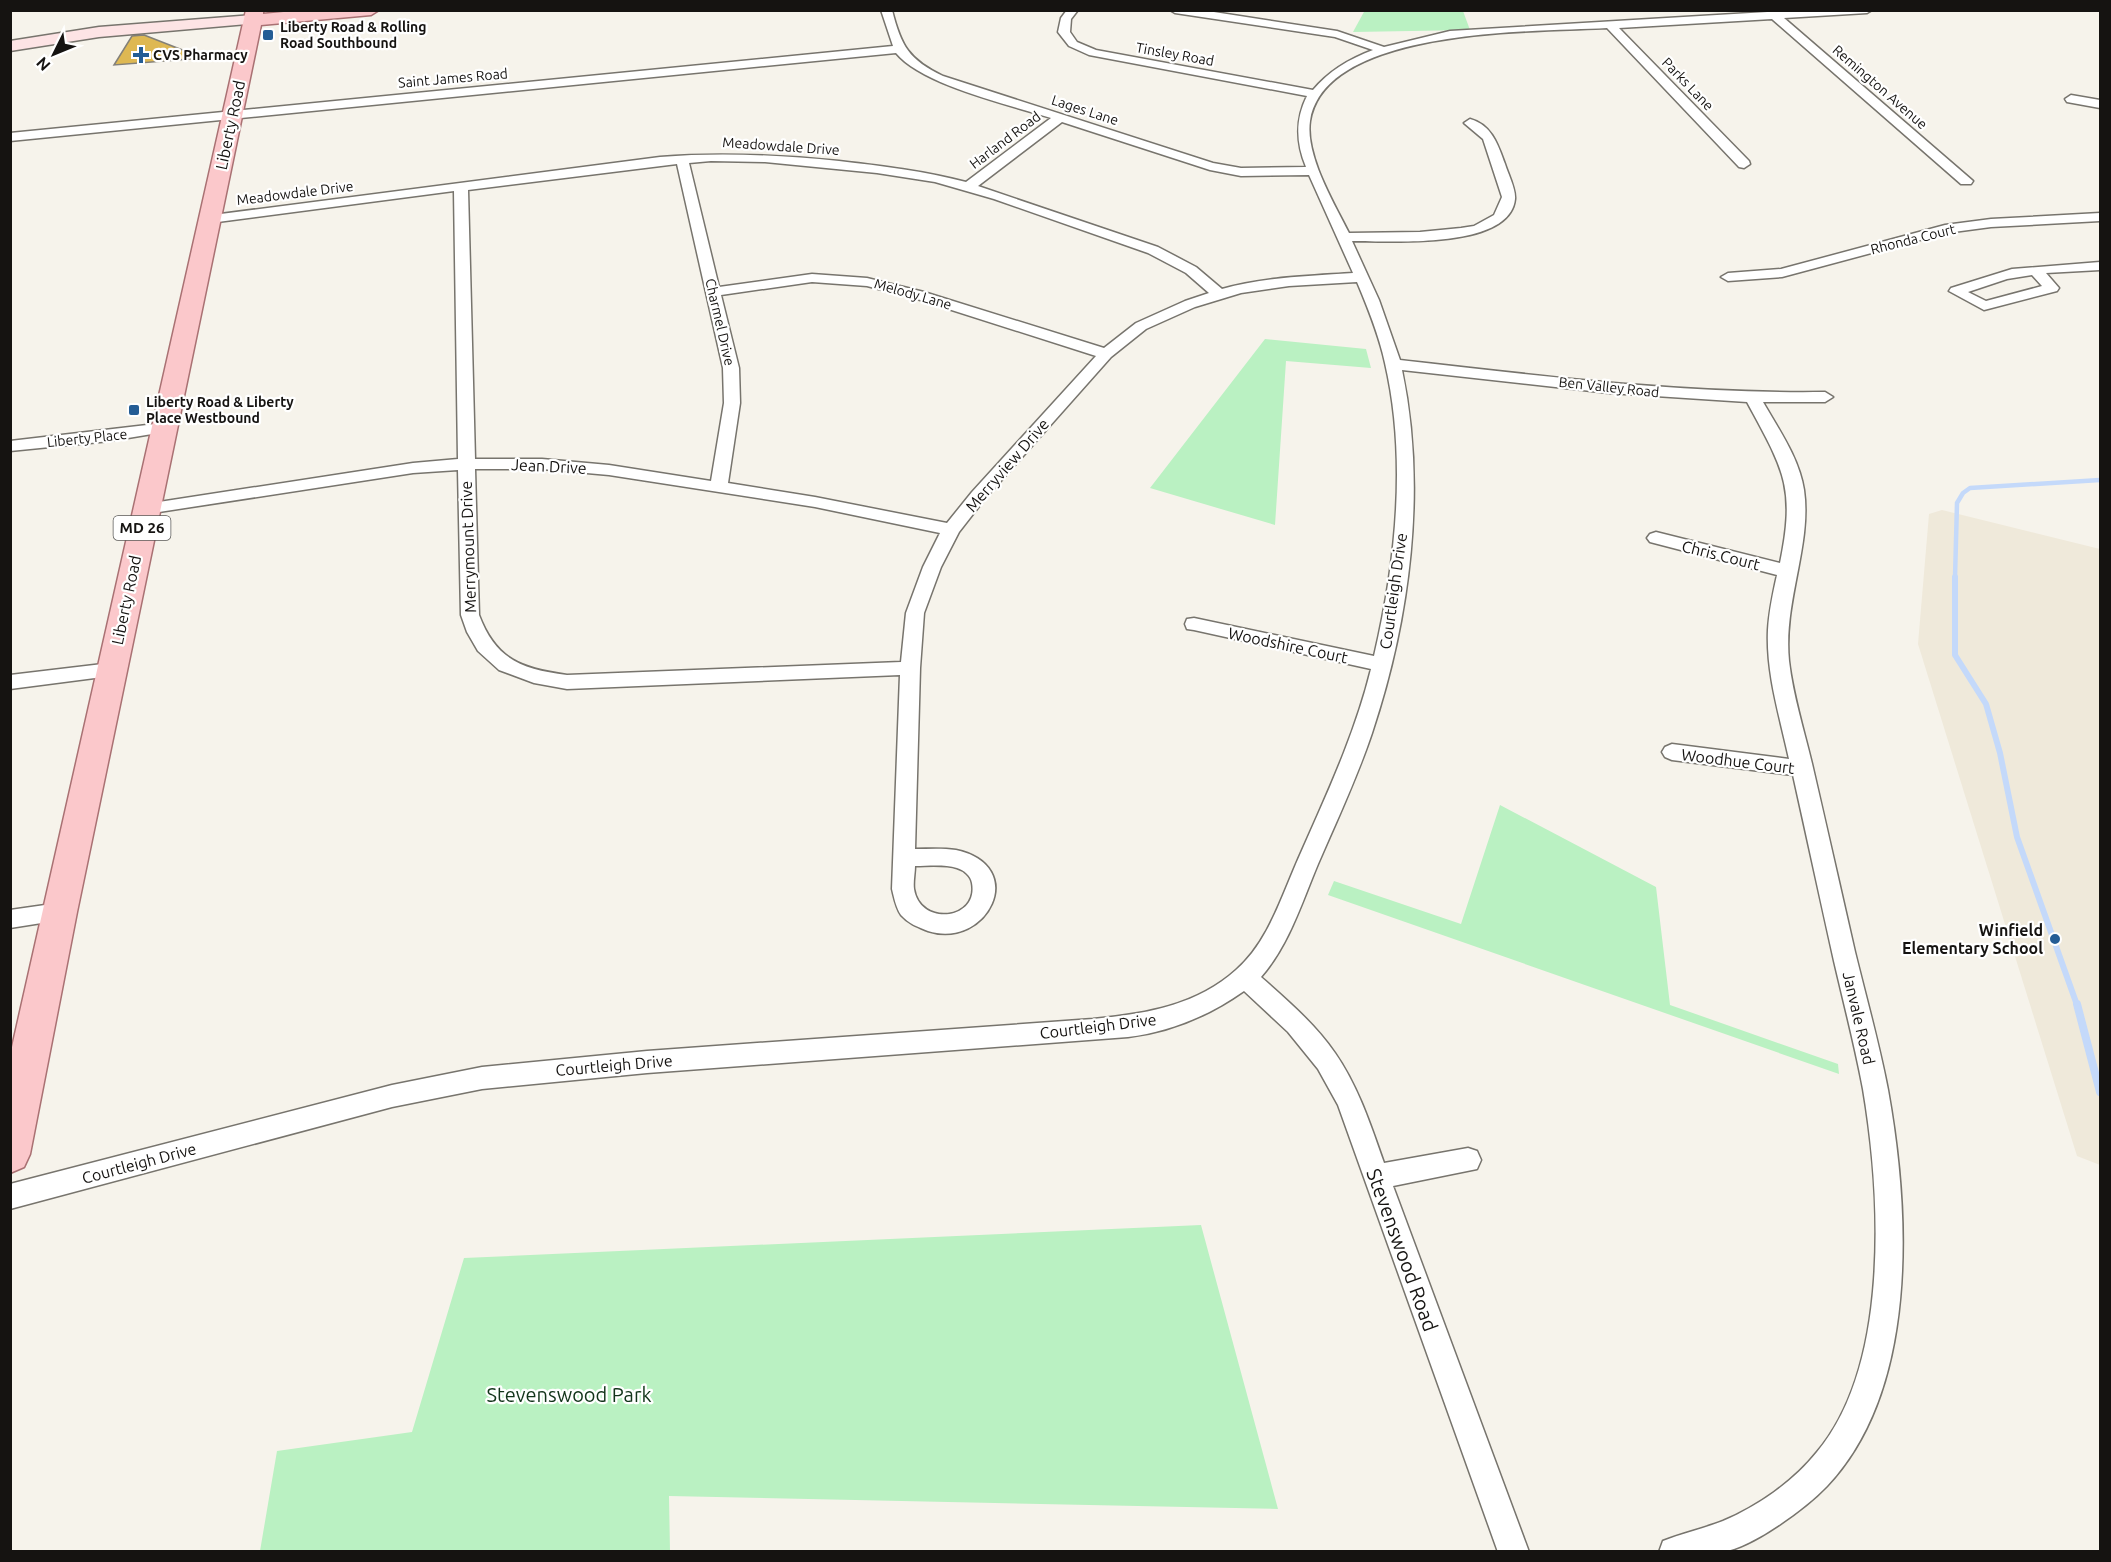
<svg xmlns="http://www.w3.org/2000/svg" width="2111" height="1562" viewBox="0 0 2111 1562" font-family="Ubuntu,sans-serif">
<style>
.built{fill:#efe9da}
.green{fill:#baf1c2}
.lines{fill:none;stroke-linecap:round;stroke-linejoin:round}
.stream-far2{stroke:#c4d9fa;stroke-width:4.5}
.stream-far1{stroke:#c4d9fa;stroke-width:6}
.stream{stroke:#c4d9fa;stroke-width:8}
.building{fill:#deb853;stroke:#838079;stroke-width:1.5}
.street-casing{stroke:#77746d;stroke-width:3}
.secondary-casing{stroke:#77746d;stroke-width:3}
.primary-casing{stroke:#a97173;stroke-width:3}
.street{fill:#fff;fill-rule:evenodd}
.secondary{fill:#fde4e5;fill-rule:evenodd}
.primary{fill:#fbc8cb;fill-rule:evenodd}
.poi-dot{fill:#245d95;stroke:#fff;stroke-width:2}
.labels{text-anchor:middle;stroke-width:4.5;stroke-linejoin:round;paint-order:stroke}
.far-poi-label{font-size:14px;font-weight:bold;fill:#151311;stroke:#fff;text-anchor:start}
.far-street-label{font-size:14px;fill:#151311;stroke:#fff}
.shield{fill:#fff;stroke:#5b5a58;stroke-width:1.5}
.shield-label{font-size:15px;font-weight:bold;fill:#151311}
.street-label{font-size:16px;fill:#151311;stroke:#fff}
.poi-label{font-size:16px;font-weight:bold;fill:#151311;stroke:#fff;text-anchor:end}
.near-street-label{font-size:20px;fill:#151311;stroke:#fff}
.near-park-label{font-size:20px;fill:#113419;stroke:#fff}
</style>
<rect width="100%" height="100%" fill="#f6f3eb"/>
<!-- built -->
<path class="built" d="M 1942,510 L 2100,549 L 2100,1165 L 2077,1156 L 1918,644 L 1929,514 Z"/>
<!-- green -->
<g class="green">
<path d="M 1365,10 L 1463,11 L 1470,30 L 1353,32 Z"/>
<path d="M 1265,339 L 1366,349 L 1371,368 L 1286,361 L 1275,525 L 1150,488 Z"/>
<path d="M 1500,805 L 1656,887 L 1670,1005 L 1838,1064 L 1839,1074 L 1328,895 L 1334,881 L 1461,924 Z"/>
<path d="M 1201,1225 L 1278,1509 L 669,1496 L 670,1551 L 260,1551 L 277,1451 L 412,1432 L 464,1258 Z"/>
</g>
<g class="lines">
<!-- stream-far2 -->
<path class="stream-far2" d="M 1955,578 L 1957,503 L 1963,493 L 1970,488 L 2100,480"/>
<!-- stream-far1 -->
<path class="stream-far1" d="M 1955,577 L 1955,655 L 1986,704 L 2000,753 L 2017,837 L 2077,1005"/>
<!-- stream -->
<path class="stream" d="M 2077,1004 L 2100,1092"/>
</g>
<!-- building -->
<path class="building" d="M 144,35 L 203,58 L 114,65 L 132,36 Z"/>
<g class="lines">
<!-- street casing -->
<g class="street-casing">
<g id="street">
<path d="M 881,10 L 892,10 C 901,46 909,60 943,76 L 1213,163 L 1241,168 L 1306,167 C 1296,143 1295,120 1307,96 L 1089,55 L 1069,46 L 1058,32 L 1061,18 L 1067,10 L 1078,10 L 1071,19 L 1070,32 L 1077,42 L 1096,50 L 1313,90 C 1329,71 1349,59 1373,50 L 1335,37 L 1175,13 L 1170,10 L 1201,10 L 1337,31 L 1384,47 L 1450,31 L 1801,10 L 1872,10 L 1867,13 L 1784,18 L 1973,181 L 1971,184 L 1961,184 L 1772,19 L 1619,28 L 1749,161 L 1750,164 L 1744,168 L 1739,167 L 1607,28 C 1536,32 1325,27 1310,121 C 1305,155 1334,203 1349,233 L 1420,232 L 1461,228 L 1474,226 L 1494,215 L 1502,197 L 1483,139 L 1464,123 L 1470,119 C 1492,125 1498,145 1505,164 C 1508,174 1516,189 1515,199 C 1510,250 1388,241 1352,241 L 1379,300 L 1400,360 C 1542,376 1682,394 1825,392 L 1833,397 L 1825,402 L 1763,402 C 1779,430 1799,458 1804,490 C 1812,545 1783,602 1789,661 C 1793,697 1805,733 1813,768 C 1827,828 1841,891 1855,952 C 1866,997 1879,1043 1888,1090 C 1910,1212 1919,1389 1827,1486 C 1806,1508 1752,1548 1722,1552 C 1701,1554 1679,1552 1659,1552 L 1663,1541 C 1683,1533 1703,1529 1723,1521 C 1758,1506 1793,1482 1817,1452 C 1890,1365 1881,1196 1863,1089 C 1855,1046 1844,1004 1834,961 C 1820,899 1807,837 1793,775 L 1672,760 L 1665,757 L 1662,752 L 1665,747 L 1672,744 L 1789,759 C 1780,717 1766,674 1768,630 C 1769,611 1773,593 1777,575 L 1650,542 L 1647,538 L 1650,534 L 1656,532 L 1780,563 C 1796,486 1783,469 1747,402 L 1609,393 L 1402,370 C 1427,489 1410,619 1372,733 C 1357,778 1337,820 1318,864 C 1302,902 1289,945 1261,977 C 1287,1000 1315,1024 1335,1053 C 1358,1086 1371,1126 1384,1163 L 1468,1148 L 1477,1151 L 1481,1160 L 1477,1169 L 1393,1186 L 1529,1552 L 1498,1552 L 1338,1105 L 1318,1069 L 1288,1032 L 1244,991 C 1210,1015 1170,1032 1128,1037 L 647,1073 L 482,1089 L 392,1107 L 10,1209 L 10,1184 L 392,1085 L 482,1067 L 647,1051 L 1093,1019 C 1144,1014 1196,1006 1236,970 C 1267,943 1280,901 1296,864 C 1324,800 1354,738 1371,669 L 1194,630 L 1187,629 L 1185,624 L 1187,619 L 1194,618 L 1374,656 C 1396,562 1407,458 1385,363 C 1379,335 1368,308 1357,282 L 1289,286 L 1241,293 L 1195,307 L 1146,329 L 1111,357 L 984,500 L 959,532 L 941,567 L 924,613 L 920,668 L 915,849 C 929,849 943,848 956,850 C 1030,866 987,950 928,931 C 918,927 909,924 901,915 C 896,908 894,897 892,889 L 900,675 L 567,689 L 534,683 L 499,670 L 478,651 L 467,632 L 461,615 L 458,470 L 413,473 L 146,514 L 140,513 L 137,509 L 140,505 L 146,504 L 413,463 L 458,459 L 454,191 L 210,223 L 203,219 L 205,216 L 660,157 C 720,152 778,155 839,161 C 882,166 924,171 966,182 L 1051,118 C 1010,105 922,85 896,53 L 10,141 L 10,133 L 893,46 ZM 1062,122 L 1210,170 L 1241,176 L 1309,175 L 1353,273 C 1310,276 1264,277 1222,289 L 1196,267 L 1158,247 L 978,186 ZM 711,161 L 765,162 L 877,173 L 935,182 L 994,199 L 1148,253 L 1186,273 L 1209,293 L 1185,301 L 1136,323 L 1104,348 L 924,292 L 867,278 L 812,274 L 719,287 L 689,163 ZM 677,164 L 723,368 L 724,403 L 711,481 L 609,465 L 542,459 L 475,459 L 468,190 ZM 812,282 L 867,286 L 914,298 L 1096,356 L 972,492 L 947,523 L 815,497 L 728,483 L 740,403 L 739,368 L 721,295 ZM 475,469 L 542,469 L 609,475 L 815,507 L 940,533 L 923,567 L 906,613 L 901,662 L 567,675 C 522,669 496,660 479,615 ZM 915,866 C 928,866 944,864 957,868 C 964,870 971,876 972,883 C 979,920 920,927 914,889 C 913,882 915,873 915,866 Z"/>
<path d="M 2071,95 L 2100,100 L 2100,108 L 2067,102 L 2065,99 Z"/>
<path d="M 2100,213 L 2100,221 L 1991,227 L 1946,233 L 1782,277 L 1728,281 L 1721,277 L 1728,273 L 1781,269 L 1945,225 L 1991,219 Z"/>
<path d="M 2100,262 L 2100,270 L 2046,273 L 2059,288 L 2057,291 L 1984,310 L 1949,291 L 1951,288 L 2012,269 ZM 2032,275 L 2042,286 L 1986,301 L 1968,292 L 2007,279 Z"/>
<path d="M 164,423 L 170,425 L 172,428 L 170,431 L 110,441 L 10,451 L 10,441 Z"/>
<path d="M 111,663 L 118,665 L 121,670 L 118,675 L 10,689 L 10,675 Z"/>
<path d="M 59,903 L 67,905 L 70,912 L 67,919 L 10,928 L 10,910 Z"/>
</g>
</g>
<!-- secondary casing -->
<g class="secondary-casing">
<path id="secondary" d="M 253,15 L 261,20 L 259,23 L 99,37 L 10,51 L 10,41 L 99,27 Z"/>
</g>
<!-- primary casing -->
<g class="primary-casing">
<path id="primary" d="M 246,10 L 263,10 L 263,14 L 304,10 L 379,10 L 371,15 L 261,25 L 77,912 L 30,1154 L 24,1167 L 10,1173 L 10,1056 Z"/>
</g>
<!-- street -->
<use href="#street" class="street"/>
<!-- secondary -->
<use href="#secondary" class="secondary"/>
<!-- primary -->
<use href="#primary" class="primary"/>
</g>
<!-- markers -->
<g class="poi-dot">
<rect x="262" y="29" width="12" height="12" rx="3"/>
<path d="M138 46h6v6h6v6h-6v6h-6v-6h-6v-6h6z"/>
<rect x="128" y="404" width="12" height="12" rx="3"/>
<circle cx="2055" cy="939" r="6"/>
</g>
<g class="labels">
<!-- far-poi labels -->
<g class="far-poi-label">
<text x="280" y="32">Liberty Road &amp; Rolling<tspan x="280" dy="16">Road Southbound</tspan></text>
<text x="153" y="60">CVS Pharmacy</text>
<text x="146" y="407">Liberty Road &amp; Liberty<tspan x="146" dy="16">Place Westbound</tspan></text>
</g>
<!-- far-street labels -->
<g class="far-street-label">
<text transform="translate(1175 54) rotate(10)" y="5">Tinsley Road</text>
<text transform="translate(453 78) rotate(-5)" y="5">Saint James Road</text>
<text transform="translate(1688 84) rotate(46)" y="5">Parks Lane</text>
<text transform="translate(1880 87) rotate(41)" y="5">Remington Avenue</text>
<text transform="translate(1085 110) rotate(18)" y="5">Lages Lane</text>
<text transform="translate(1005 140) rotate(-37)" y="5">Harland Road</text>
<text transform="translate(781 146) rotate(4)" y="5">Meadowdale Drive</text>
<text transform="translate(295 193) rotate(-7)" y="5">Meadowdale Drive</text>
<text transform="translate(1913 239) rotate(-14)" y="5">Rhonda Court</text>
<text transform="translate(913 294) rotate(16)" y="5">Melody Lane</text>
<text transform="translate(720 322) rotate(77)" y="5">Charmel Drive</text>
<text transform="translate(1609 387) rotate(6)" y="5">Ben Valley Road</text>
<text transform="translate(87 438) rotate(-6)" y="5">Liberty Place</text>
</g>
<!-- shield labels -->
<rect class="shield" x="113.5" y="516" width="57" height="24" rx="4.5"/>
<g class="shield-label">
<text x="142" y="533">MD 26</text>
</g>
<!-- street labels -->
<g class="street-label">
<text transform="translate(230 125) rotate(-78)" y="6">Liberty Road</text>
<text transform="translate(1007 465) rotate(-49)" y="6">Merryview Drive</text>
<text transform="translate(549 466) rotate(3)" y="6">Jean Drive</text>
<text transform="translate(468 547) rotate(-92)" y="6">Merrymount Drive</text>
<text transform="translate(1721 555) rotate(14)" y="6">Chris Court</text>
<text transform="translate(1393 591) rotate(-82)" y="6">Courtleigh Drive</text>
<text transform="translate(126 600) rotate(-78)" y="6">Liberty Road</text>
<text transform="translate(1288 645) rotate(12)" y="6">Woodshire Court</text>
<text transform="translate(1738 761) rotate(7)" y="6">Woodhue Court</text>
<text transform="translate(1859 1018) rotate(77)" y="6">Janvale Road</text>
<text transform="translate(1098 1026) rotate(-7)" y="6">Courtleigh Drive</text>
<text transform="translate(614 1065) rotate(-5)" y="6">Courtleigh Drive</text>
<text transform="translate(139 1163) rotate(-15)" y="6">Courtleigh Drive</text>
</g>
<!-- poi labels -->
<g class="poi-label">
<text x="2043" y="936">Winfield<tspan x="2043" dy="18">Elementary School</tspan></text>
</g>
<!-- near-street labels -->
<g class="near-street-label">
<text transform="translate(1402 1250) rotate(70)" y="7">Stevenswood Road</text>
</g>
<!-- near-park labels -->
<g class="near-park-label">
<text x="569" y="1402">Stevenswood Park</text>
</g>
</g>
<!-- border -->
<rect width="2111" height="1562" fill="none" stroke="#151311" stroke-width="24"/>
<!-- north arrow -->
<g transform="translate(54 54) rotate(227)" stroke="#ffffff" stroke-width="4.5" paint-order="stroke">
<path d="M0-4.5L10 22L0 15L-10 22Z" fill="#151311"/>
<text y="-9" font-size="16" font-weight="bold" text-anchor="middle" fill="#151311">N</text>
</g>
</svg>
